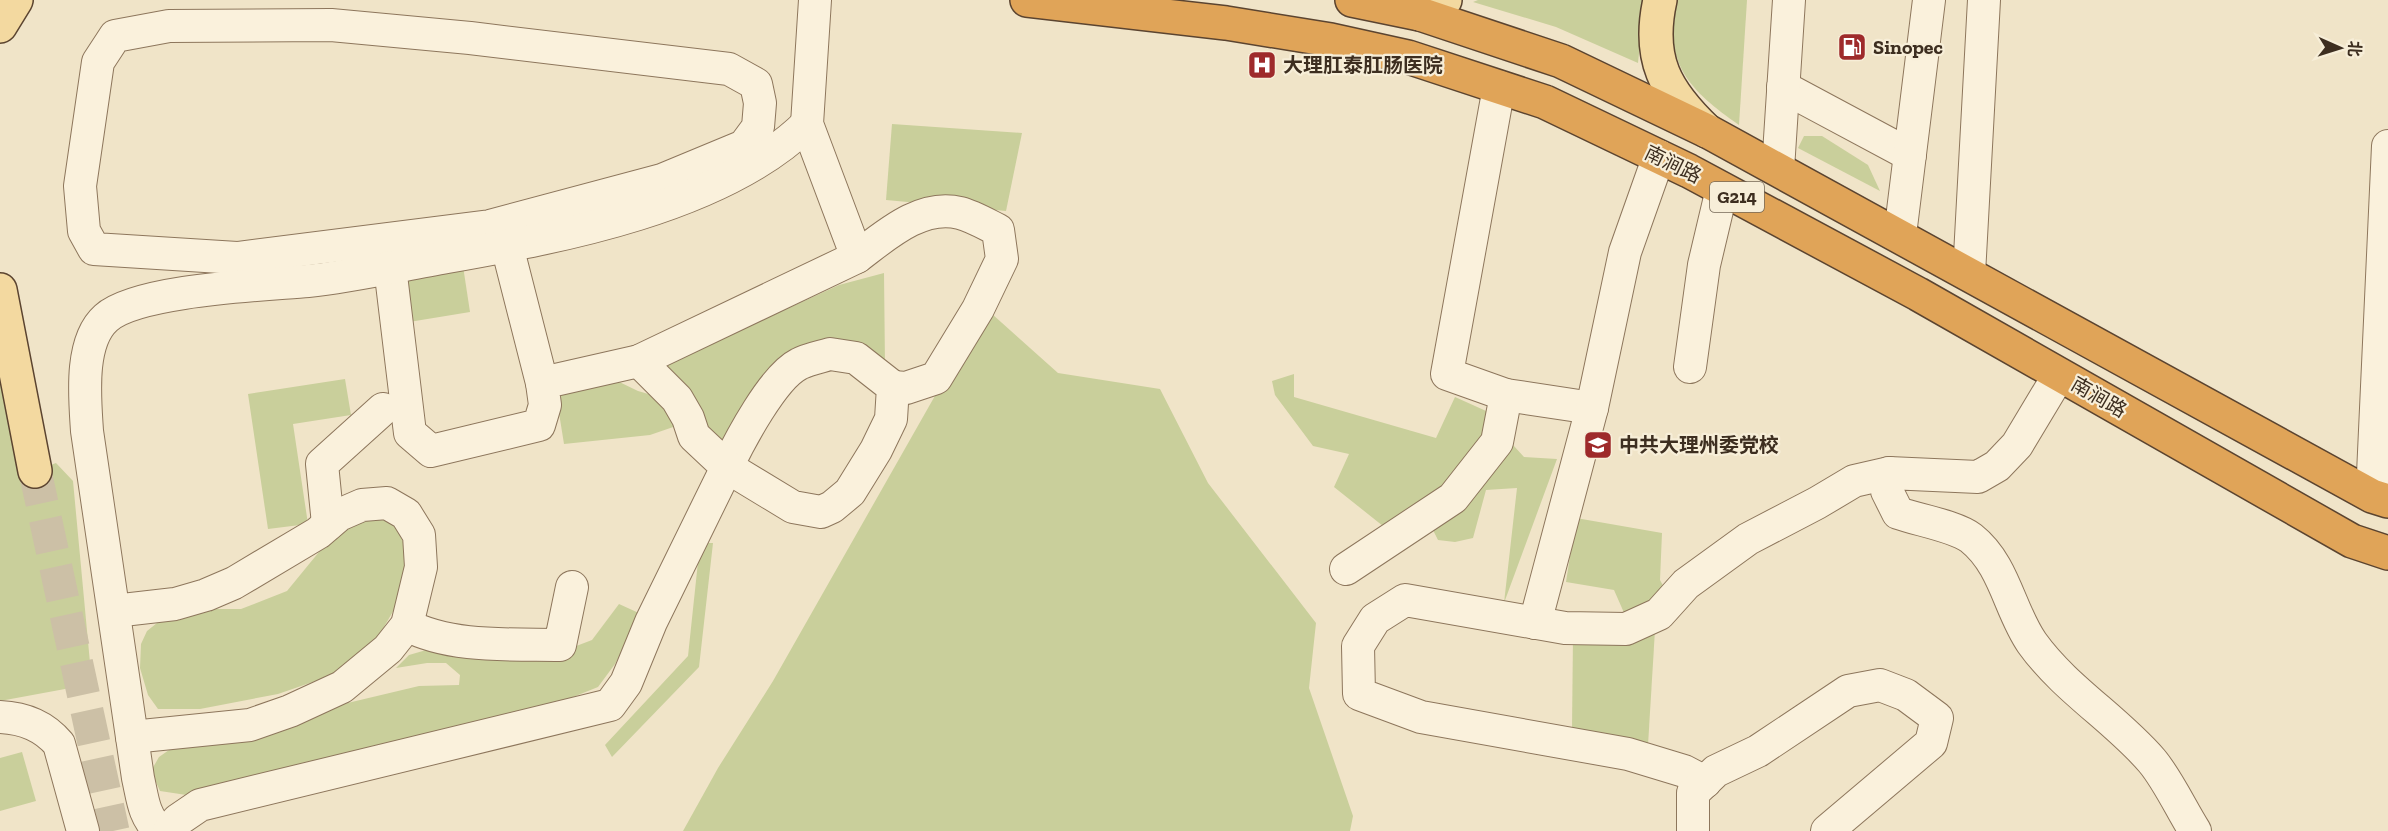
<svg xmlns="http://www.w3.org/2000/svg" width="2388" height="831" viewBox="0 0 2388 831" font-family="'Zilla Slab','Noto Sans SC',serif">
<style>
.green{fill:#c9cf9b}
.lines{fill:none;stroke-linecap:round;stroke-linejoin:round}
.major-tunnel{stroke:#ccc0a6;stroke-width:33;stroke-dasharray:33 16;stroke-linecap:butt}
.minor-casing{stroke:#8d765c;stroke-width:34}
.major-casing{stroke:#5b4430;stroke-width:36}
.highway-casing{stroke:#5b4430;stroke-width:36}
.minor{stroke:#faf1dc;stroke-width:32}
.major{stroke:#f3d9a0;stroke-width:33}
.highway{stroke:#e0a458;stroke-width:33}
.labels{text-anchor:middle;stroke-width:4.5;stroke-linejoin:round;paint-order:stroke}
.shield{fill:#f7eed8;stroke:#756857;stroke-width:1.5}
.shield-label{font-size:18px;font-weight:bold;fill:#3d2e20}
.poi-label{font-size:20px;font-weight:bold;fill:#3d2e20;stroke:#f7eed8;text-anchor:start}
.street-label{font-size:20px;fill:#3d2e20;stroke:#f7eed8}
</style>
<rect width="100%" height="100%" fill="#f0e4c8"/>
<!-- green -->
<g class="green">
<path d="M 1478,0 L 1648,0 L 1642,24 L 1638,63 L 1556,27 L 1473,2 Z"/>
<path d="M 1677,0 L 1747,0 L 1739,125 C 1690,91 1662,63 1677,0 Z"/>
<path d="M 892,124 L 1022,133 L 1006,211 L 886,200 Z"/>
<path d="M 1804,136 L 1822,136 L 1868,165 L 1880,191 L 1798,148 Z"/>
<path d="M 463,266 L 470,312 L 403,323 L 396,277 Z"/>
<path d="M 884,273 L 885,366 L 822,341 L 720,457 L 662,366 L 839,285 Z"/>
<path d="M 992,314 L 1058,373 L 1160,389 L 1208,483 L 1316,623 L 1309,688 L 1353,816 L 1350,831 L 683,831 L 718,768 L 773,681 L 936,394 Z"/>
<path d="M 0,370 L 21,476 L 56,463 L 73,481 L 92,684 L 0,701 Z"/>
<path d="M 1294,374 L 1294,397 L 1436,438 L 1455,397 L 1495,415 L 1473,459 L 1426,506 L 1383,526 L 1334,487 L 1349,454 L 1313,446 L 1275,395 L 1272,381 Z"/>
<path d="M 611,378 L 638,391 L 676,402 L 679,425 L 650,435 L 564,444 L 555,388 Z"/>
<path d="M 345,379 L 351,415 L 293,424 L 308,524 L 268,529 L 248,394 Z"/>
<path d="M 1503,434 L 1524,457 L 1557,459 L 1504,603 L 1517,488 L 1486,490 L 1473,538 L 1455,542 L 1438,540 L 1433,530 Z"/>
<path d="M 374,512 L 395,525 L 405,546 L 409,573 L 399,601 L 377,639 L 330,676 L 278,694 L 200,709 L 158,709 L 148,695 L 140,668 L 141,644 L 147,631 L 162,619 L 201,609 L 241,609 L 287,591 L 337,530 Z"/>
<path d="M 1576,518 L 1662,533 L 1660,580 L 1668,595 L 1625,615 L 1614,590 L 1566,582 Z"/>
<path d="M 700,543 L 713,543 L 699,667 L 612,757 L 605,745 L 688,656 Z"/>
<path d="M 619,604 L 641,614 L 615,664 L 598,687 L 516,720 L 193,796 L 160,791 L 151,771 L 159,757 L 179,743 L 419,686 L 459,685 L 460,675 L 446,663 L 427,663 L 396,668 L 409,655 L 440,646 L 558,653 L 592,640 Z"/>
<path d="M 1655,630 L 1648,745 L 1572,728 L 1573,635 Z"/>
<path d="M 22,752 L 36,801 L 0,811 L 0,758 Z"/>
</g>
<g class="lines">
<!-- major-tunnel -->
<path class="major-tunnel" d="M 35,471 L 113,831"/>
<!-- minor casing -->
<g class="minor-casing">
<g id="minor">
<path d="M 331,25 L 470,38 L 729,69 L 756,84 L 760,103 L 758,127 L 744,146 L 662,180 L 490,226 L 237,258 L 94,249 L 84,231 L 80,186 L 98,62 L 115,36 L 169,26 Z"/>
<path d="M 1783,87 L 1910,155"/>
<path d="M 1778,169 L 1789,0"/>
<path d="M 1900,235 L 1929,0"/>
<path d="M 507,246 L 542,383"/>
<path d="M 857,257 C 885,236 921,203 960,213 C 972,216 986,224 998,230 L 1002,259 L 978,309 L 936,378 L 906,388 L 893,387"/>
<path d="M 390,267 L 410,433 L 431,451 L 539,425 L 545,405 L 542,383 L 639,361 L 857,257 L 807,124 L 815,0"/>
<path d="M 1969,274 L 1984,0"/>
<path d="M 830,354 L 856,358 L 893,387 L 891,419 L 876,450 L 850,492 L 832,507 L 821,512 L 793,507 L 727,467 C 740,440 773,377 799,364 C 808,359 820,357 830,354 Z"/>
<path d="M 1690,367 L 1704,265 L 1722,189"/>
<path d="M 2059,375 L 2017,445 L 1997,466 L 1978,477 L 1889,473 L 1887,491 L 1898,513 C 1918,520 1955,526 1971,538 C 2005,565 2009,610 2032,643 C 2065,689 2116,719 2152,761 C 2168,780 2181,809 2195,831"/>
<path d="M 1506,395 L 1592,408"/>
<path d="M 2372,496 L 2388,146"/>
<path d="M 328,524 L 322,464 L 383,409"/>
<path d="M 1346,569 L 1453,498 L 1497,442 L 1506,395 L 1447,374 L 1499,87"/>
<path d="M 114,611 L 175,604 L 206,595 L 234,583 L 318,533 L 339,515 L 362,505 L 387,503 L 406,514 L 419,535 L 421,567 L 407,625 L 388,649 L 342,687 L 290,711 L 250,725 L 132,737"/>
<path d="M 1535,623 L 1592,408 L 1625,252 L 1659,156"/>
<path d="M 407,625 C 449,648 512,644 560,645 L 572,587"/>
<path d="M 0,717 C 24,718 44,726 59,744 L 83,831"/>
<path d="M 1705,782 L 1684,771 L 1628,754 L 1421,717 L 1359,694 L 1358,646 L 1375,619 L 1405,600 L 1565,628 L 1626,629 L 1659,614 L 1686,584 L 1748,539 L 1817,503 L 1854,481 L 1889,473"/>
<path d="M 159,831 C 143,814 143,800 138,778 L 87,431 C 85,399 79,342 106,318 C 137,290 263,285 308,281 C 355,276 401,265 447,257 C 560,237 723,207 807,124"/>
<path d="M 169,831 L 178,820 L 200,805 L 610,705 L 626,683 L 651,622 L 727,467 L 694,436 L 688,418 L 677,399 L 639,361"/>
<path d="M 1693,831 L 1693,793 L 1716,771 L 1758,751 L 1848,691 L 1880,685 L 1906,695 L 1937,718 L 1931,743 L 1827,831"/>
</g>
</g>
<!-- major casing -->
<g class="major-casing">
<g id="major">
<path d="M 1660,0 C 1647,59 1665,91 1707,131"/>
<path d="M 1420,14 L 1445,0"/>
<path d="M 0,26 L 16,0"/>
<path d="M 0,290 L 35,471"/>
</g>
</g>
<!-- highway casing -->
<g class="highway-casing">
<g id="highway">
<path d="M 1027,0 L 1226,23 L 1331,40 L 1408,57 L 1545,102 L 1689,171 L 1918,294 L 2352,541 L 2388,553"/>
<path d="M 1352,0 L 1420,14 L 1561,61 L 1709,132 L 2372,496 L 2388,501"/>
</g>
</g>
<!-- minor -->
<use href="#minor" class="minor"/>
<!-- major -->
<use href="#major" class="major"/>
<!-- highway -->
<use href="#highway" class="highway"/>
</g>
<!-- icons -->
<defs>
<g id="fuel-square" transform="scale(1.5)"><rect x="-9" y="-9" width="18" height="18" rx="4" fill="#9e2a2b" stroke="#f7eed8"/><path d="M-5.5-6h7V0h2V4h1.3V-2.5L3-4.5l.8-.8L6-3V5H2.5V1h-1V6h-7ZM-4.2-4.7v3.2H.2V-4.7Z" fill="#fff"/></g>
<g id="hospital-square" transform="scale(1.5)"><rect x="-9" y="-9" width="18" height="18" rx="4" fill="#9e2a2b" stroke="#f7eed8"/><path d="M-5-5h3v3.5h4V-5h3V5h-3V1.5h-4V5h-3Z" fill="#fff"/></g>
<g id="university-square" transform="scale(1.5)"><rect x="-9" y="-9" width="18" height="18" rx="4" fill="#9e2a2b" stroke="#f7eed8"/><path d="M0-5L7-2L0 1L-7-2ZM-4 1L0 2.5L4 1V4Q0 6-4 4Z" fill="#fff"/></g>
</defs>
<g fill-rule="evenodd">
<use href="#fuel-square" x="1852" y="47"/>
<use href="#hospital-square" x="1262" y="65"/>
<use href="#university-square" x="1598" y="445"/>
</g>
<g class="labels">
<!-- shield labels -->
<rect class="shield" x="1710" y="182" width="54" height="30" rx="4.5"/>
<g class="shield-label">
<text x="1737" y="203">G214</text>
</g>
<!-- poi labels -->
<g class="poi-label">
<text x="1873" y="54">Sinopec</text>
<text x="1283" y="72">大理肛泰肛肠医院</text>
<text x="1619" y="452">中共大理州委党校</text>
</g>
<!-- street labels -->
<g class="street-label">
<text transform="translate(1673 164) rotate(26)" y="7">南涧路</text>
<text transform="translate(2099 397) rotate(30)" y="7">南涧路</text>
</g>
</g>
<!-- north arrow -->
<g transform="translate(2340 48) rotate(93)" stroke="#f7eed8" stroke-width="4.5" paint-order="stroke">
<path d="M0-4.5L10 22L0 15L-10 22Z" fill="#3d2e20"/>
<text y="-9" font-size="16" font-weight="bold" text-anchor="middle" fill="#3d2e20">北</text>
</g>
</svg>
